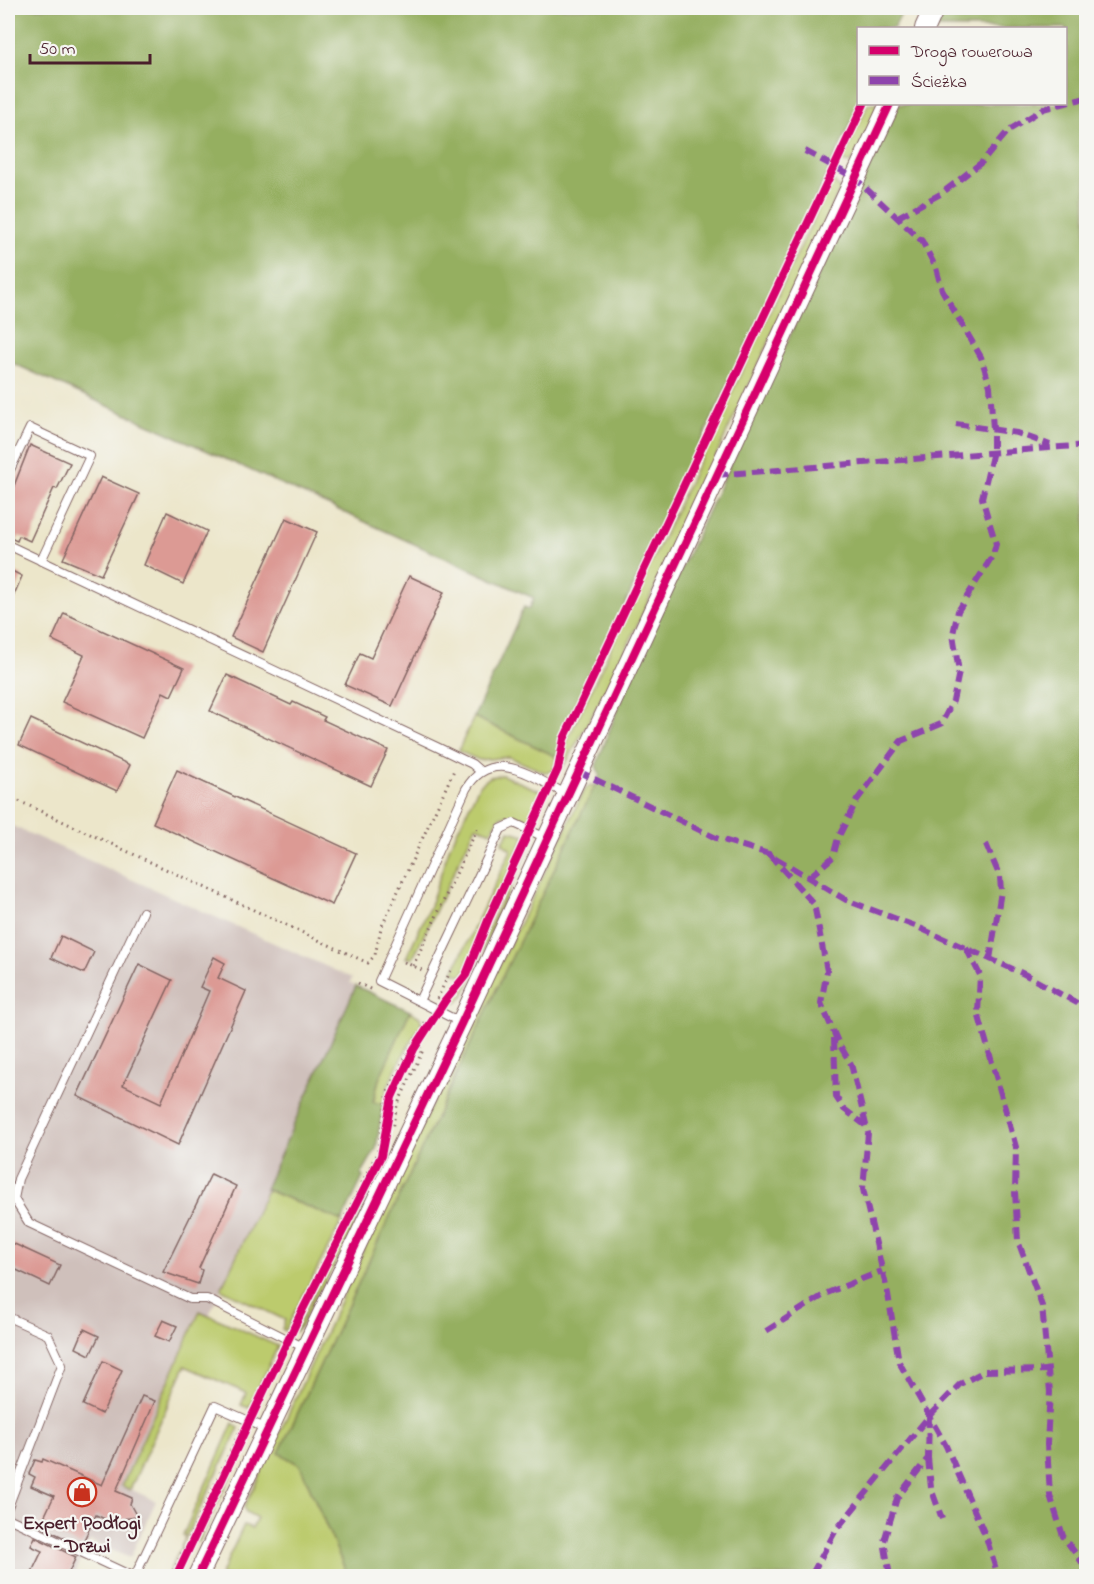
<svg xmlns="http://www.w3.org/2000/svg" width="1094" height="1584" viewBox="0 0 1094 1584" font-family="'Indie Flower',sans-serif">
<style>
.industrial{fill:#cfc0bb}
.green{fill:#bccb6d;stroke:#83754c;stroke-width:1.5}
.forest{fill:#95af60;stroke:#706746;stroke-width:1.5}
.building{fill:#dc9a94}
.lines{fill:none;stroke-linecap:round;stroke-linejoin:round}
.service-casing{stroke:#836563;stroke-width:10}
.tertiary-casing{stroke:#836563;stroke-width:22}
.path{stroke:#836563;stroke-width:3;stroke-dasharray:1.5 4.5;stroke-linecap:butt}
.service{stroke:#fff;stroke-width:8}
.tertiary{stroke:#fff;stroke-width:20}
.quiet{stroke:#8e44ad;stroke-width:6;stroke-dasharray:12 6;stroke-linecap:butt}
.cycleway-casing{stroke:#f6f6f2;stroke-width:11}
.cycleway{stroke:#d6006c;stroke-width:8}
.labels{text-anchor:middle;stroke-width:4.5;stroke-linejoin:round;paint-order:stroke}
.poi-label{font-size:20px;font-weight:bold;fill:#4a1f2b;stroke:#f6f6f2}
</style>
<rect width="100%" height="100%" fill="#f6f6f2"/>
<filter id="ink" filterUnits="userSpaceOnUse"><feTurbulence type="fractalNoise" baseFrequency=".0167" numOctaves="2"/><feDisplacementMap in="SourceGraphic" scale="12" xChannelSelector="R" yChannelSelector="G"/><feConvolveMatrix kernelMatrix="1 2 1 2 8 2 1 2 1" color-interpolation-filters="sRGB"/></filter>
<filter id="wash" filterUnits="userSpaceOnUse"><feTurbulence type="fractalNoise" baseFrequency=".008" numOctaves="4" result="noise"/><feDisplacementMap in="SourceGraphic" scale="24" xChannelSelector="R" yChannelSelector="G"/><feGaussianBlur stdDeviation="1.35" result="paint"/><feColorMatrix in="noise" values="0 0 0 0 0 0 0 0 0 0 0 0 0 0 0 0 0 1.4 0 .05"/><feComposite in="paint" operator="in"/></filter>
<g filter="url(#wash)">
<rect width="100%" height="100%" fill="#ece6ca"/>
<!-- industrial -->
<path class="industrial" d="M 8,824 L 352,978 L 350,983 L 356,986 L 265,1189 L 267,1190 L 221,1289 L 209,1315 L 199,1311 L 122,1485 L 156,1501 L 130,1558 L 90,1541 L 74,1576 L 8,1576 Z"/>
<!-- green -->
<g class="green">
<path d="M 868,104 L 881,104 L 856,157 L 850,163 L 842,161 Z"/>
<path d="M 832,180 L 840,189 L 615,673 L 567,761 L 561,768 L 566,743 Z"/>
<path d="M 474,717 L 557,757 L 554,771 L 544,772 L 509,757 L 479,760 L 458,751 Z"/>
<path d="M 502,775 L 543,792 L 530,823 L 508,815 L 500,817 L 491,832 L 476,826 L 413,958 L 406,958 L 430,906 L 450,846 L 479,786 L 490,777 Z"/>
<path d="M 590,785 L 595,786 L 495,992 L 279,1453 L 300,1465 L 348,1576 L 220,1576 L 244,1525 L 252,1528 L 257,1518 L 246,1512 L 244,1508 C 301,1389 354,1269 410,1150 C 466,1030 527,912 583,792 Z"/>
<path d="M 509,831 L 525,835 L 463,976 L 453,972 L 511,850 L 502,843 Z"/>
<path d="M 528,840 L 528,848 L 463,996 L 458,1002 L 448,1005 L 467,978 Z"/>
<path d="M 410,1011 L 420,1017 L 422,1025 C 406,1049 389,1076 383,1104 L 373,1103 L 379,1079 Z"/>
<path d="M 370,1183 C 371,1206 315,1297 302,1325 L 295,1332 Z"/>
<path d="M 267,1190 L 342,1221 L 285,1331 L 282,1329 L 285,1320 L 221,1289 Z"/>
<path d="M 200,1311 L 278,1346 L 249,1408 L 241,1405 L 246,1393 L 185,1366 L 130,1490 L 122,1486 Z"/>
<path d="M 233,1423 L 239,1428 L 168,1574 L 186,1537 L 183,1535 Z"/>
<path d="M 246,1436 L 245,1445 L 199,1542 L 196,1541 Z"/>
</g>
<!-- forest -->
<g class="forest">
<path d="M 8,8 L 904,8 L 894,28 L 858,28 L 860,104 L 562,738 L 557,757 L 474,717 L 524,607 L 529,609 L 534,598 L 8,361 Z"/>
<path d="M 944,8 L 1086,8 L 1086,1576 L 348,1576 L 300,1465 L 279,1453 L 495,992 L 598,779 L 600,775 L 596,766 L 626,687 L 898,104 L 1066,104 L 1066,28 L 934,28 Z"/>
<path d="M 356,986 L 410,1011 L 379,1079 L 373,1102 L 383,1104 L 376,1149 L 361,1175 L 363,1177 L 342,1221 L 265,1189 Z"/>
</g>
<g id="blocks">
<!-- building -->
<g class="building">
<path d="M 30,445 L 70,463 L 57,489 L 54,488 L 30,541 L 19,536 L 17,541 L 8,537 L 8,501 Z"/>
<path d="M 101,477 L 139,494 L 101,575 L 63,559 Z"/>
<path d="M 167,512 L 207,531 L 183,584 L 144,565 Z"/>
<path d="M 286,518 L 317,532 L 263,652 L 231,637 Z"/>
<path d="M 8,569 L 22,576 L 8,609 Z"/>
<path d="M 409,576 L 444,592 L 392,706 L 345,685 L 360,653 L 371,658 Z"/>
<path d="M 64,613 L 184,668 L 171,696 L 163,692 L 142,738 L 62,702 L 84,655 L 52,640 Z"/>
<path d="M 227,675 L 291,705 L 293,702 L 325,717 L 323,720 L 388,750 L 371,786 L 210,711 Z"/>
<path d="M 31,719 L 130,765 L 117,791 L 19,745 Z"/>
<path d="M 177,770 L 356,853 L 332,905 L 153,823 Z"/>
<path d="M 61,936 L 94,952 L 84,973 L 51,958 Z"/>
<path d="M 214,957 L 225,963 L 218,978 L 246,991 L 178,1145 L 77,1096 L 139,964 L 172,980 L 123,1085 L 161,1103 L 209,991 L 200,987 Z"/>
<path d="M 211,1174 L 236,1186 L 199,1268 L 202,1270 L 198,1284 L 163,1272 Z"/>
<path d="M 8,1241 L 60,1265 L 50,1286 L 8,1266 Z"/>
<path d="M 163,1320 L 177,1326 L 169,1342 L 155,1336 Z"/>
<path d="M 84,1329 L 99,1336 L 90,1355 L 76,1348 Z"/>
<path d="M 103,1361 L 122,1370 L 102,1414 L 83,1405 Z"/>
<path d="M 142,1396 L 155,1401 L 116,1491 L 132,1498 L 130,1504 L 137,1517 L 123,1519 L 120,1526 L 96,1515 L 81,1546 L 40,1526 L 54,1496 L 31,1486 L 35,1477 L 29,1474 L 35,1460 L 42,1462 L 43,1459 L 102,1485 Z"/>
<path d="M 35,1537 L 76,1557 L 67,1576 L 30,1576 L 42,1551 L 31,1546 Z"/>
</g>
</g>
</g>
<g filter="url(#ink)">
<use href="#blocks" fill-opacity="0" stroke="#836563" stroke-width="1.5"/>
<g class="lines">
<!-- service casing -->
<g class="service-casing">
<g id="service">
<path d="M 8,474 L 30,428 L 90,456 L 41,561"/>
<path d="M 8,545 L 437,747 L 472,764 L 480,771"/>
<path d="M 143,912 L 18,1179 L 14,1199 L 29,1223 L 190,1299 L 207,1299 L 305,1348"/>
<path d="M 419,1001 L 501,829 L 514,823 L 546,838"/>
<path d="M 460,1022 L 379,981 L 466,789 C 492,745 533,777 566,794"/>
<path d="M 8,1317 L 48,1335 L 62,1365 L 8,1507"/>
<path d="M 8,1518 L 132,1576"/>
<path d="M 135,1576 L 215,1406 L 267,1429"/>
</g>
</g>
<!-- tertiary casing -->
<g class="tertiary-casing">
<g id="tertiary">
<path d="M 925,28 L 934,8"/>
<path d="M 198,1576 L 462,1022 L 890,104"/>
</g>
</g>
<!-- path -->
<g class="path">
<path d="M 8,796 L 368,963 L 375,955 L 381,928 L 455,768"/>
<path d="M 404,962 L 422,970"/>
<path d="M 413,966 L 478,827"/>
<path d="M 358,983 L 372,990"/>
<path d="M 437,999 L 451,970"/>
<path d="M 383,1127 L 392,1128 L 397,1106 L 423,1050 L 414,1041"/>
<path d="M 289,1328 L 377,1153 L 388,1092 L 411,1046 L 425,1024 L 425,1018"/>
<path d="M 251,1409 L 280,1347"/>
<path d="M 171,1576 L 241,1429"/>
</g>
<!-- service -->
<use href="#service" class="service"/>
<!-- tertiary -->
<use href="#tertiary" class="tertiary"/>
<!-- quiet -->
<g class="quiet">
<path d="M 805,151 L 855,178 L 922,241 L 936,268 L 942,290 L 981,357 L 990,386 L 993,429 L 993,451 L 982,498 L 996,544 L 993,555 L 958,611 L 953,634 L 959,672 L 953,701 L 941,724 L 901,741 L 857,800 L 838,838 L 833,857 L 808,878"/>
<path d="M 898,217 L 942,193 L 982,162 L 1009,130 L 1043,109 L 1086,98"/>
<path d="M 956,424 L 1017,433 L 1050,445"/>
<path d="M 716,475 L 1086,445"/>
<path d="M 578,771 L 716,838 L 769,854 L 846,900 L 915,926 L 1024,974 L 1086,1008"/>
<path d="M 986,844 L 1000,877 L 1001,891 L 990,959"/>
<path d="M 769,854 L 814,904 L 827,971 L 821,1003 L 838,1042 L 851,1064 L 868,1133 L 863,1189 L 888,1294 L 899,1362 L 946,1446 L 986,1537 L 998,1576"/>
<path d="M 966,948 L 980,975 L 978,1013 L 1016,1147 L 1015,1192 L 1018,1241 L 1042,1306 L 1050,1392 L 1047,1444 L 1050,1495 L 1063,1536 L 1086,1568"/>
<path d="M 834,1038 L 836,1097 L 844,1109 L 865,1125"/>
<path d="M 766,1331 L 827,1293 L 882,1271"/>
<path d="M 928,1458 L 931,1488 L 942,1519"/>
<path d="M 812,1574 L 836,1530 L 929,1416 L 960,1384 L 985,1371 L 1048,1370"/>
<path d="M 890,1576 L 884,1541 L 897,1498 L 928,1458 L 929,1416"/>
</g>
<!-- cycleway casing -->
<g class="cycleway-casing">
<g id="cycleway">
<path d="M 176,1576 L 300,1315 L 381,1156 L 392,1097 L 414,1049 L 445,1001 L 466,975 L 489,918 L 558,769 L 564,739 L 864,104"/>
<path d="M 198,1576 L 462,1022 L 890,104"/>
</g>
</g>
<!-- cycleway -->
<use href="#cycleway" class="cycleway"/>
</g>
</g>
<!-- icons -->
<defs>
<g id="shop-ring" transform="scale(1.5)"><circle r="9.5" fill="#f6f6f2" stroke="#c8321e" stroke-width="1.5"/><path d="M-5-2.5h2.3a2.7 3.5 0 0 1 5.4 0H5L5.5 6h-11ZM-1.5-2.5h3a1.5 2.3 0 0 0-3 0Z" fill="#c8321e"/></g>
</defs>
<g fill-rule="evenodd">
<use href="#shop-ring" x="82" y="1492"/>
</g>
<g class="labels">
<!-- poi labels -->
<g class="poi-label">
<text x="82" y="1529">Expert Podłogi<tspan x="82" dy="23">– Drzwi</tspan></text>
</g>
</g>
<!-- margin -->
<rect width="1094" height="1584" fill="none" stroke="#f6f6f2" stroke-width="30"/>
<!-- legend -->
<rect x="857" y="27" width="210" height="78" fill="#f6f6f2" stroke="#b1a0a2" stroke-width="1.5"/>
<rect x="869" y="46" width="30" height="9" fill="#d6006c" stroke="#b1a0a2" stroke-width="1.5"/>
<text x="911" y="57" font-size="18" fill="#4a1f2b">Droga rowerowa</text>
<rect x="869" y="76" width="30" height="9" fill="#8e44ad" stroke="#b1a0a2" stroke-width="1.5"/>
<text x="911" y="87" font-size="18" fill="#4a1f2b">Ścieżka</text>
<!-- scale -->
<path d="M30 54v9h120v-9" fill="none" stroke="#4a1f2b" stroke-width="3"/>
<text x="39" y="54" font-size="18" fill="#4a1f2b" stroke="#f6f6f2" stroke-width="4.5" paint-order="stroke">50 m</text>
</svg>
